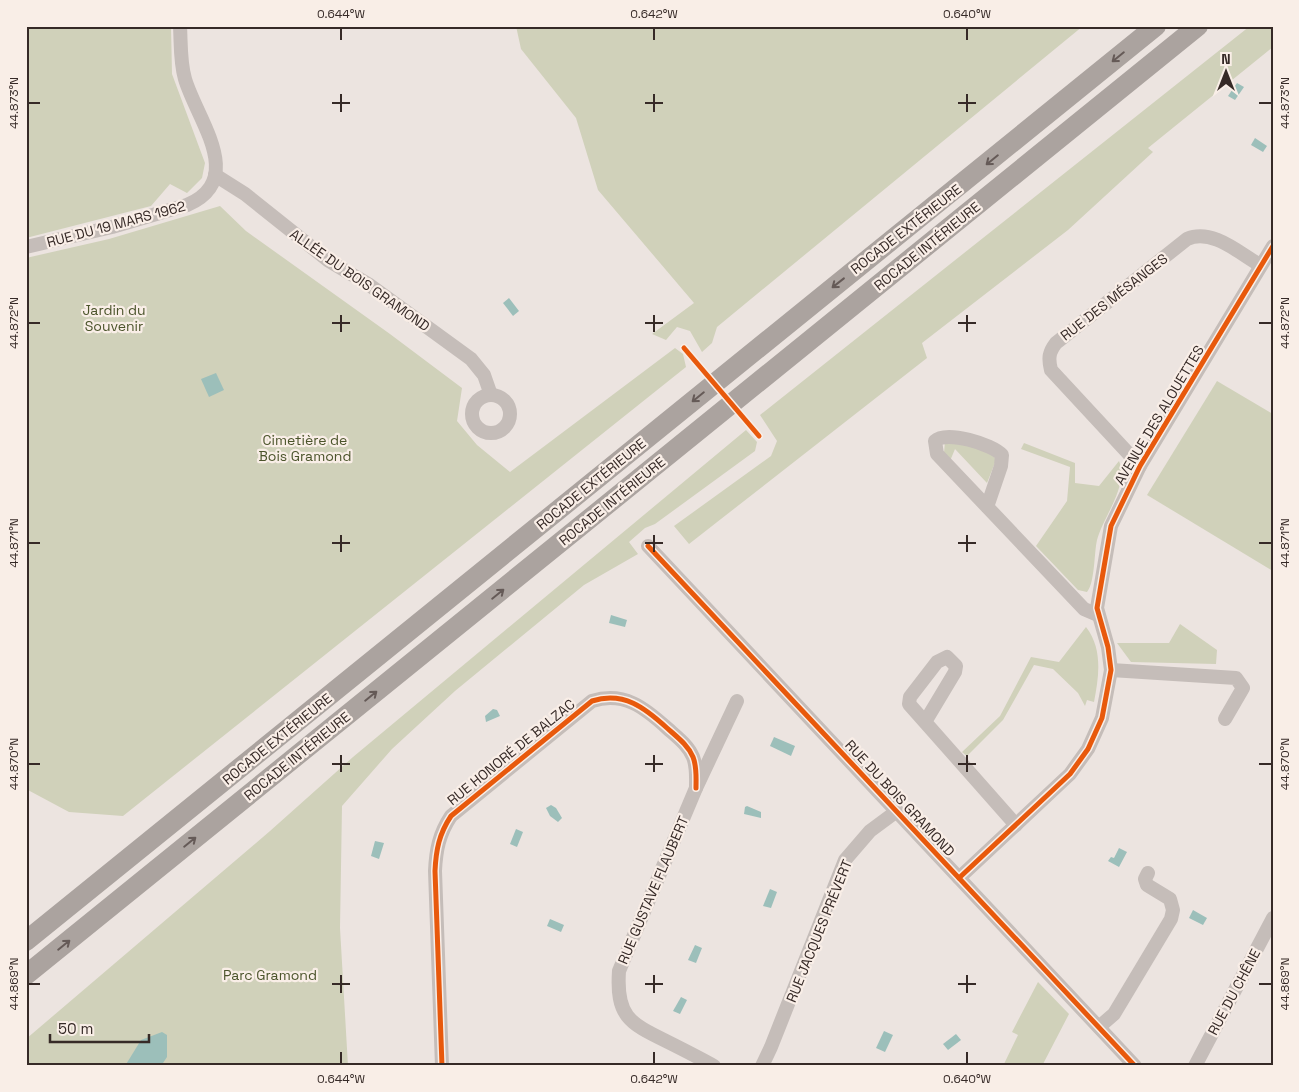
<svg xmlns="http://www.w3.org/2000/svg" width="1299" height="1092" viewBox="0 0 1299 1092" font-family="'Space Grotesk',sans-serif">
<style>
.green{fill:#d0d1ba}
.water{fill:#9cbfba}
.lines{fill:none;stroke-linecap:round;stroke-linejoin:round}
.minor{stroke:#c5bdb9;stroke-width:14}
.highway{stroke:#aba39f;stroke-width:20}
.cycleway-casing{stroke:#f9eee7;stroke-width:8}
.cycleway{stroke:#e8590c;stroke-width:5}
.oneway{stroke:#655a57}
.ticks{fill:none;stroke:#362a27;stroke-width:2}
.labels{text-anchor:middle;stroke-width:4.5;stroke-linejoin:round;paint-order:stroke}
.street-label{font-size:14px;fill:#362a27;stroke:#f9eee7}
.park-label{font-size:14px;fill:#4b542b;stroke:#f9eee7}
.neatline{fill:none;stroke:#362a27;stroke-width:2}
.ticks-label{font-size:12px;text-anchor:middle;fill:#362a27}
</style>
<rect width="100%" height="100%" fill="#ece4e0"/>
<!-- green -->
<g class="green">
<path d="M 26,26 L 171,26 L 172,74 L 205,163 L 202,178 L 187,193 L 170,184 L 151,206 L 26,238 Z"/>
<path d="M 516,26 L 1083,26 L 717,327 L 712,343 L 702,352 L 690,331 L 677,327 L 666,340 L 652,334 L 694,303 L 598,190 L 576,118 L 521,49 Z"/>
<path d="M 1250,26 L 1273,26 L 1273,47 L 1148,148 L 1153,152 L 1068,230 L 922,343 L 927,358 L 689,544 L 674,526 L 771,456 L 777,441 L 760,415 Z"/>
<path d="M 220,206 L 246,231 L 390,334 L 462,388 L 457,421 L 477,445 L 510,472 L 675,348 L 683,354 L 686,367 L 123,816 L 69,812 L 26,789 L 26,258 L 109,239 Z"/>
<path d="M 1217,381 L 1273,414 L 1273,571 L 1147,495 Z"/>
<path d="M 746,430 L 757,442 L 755,451 L 655,524 L 645,528 L 629,542 L 638,554 L 584,585 L 455,691 L 392,749 L 342,806 L 340,928 L 348,1066 L 26,1066 L 26,1039 L 270,831 L 353,757 Z"/>
<path d="M 945,441 L 990,450 L 996,460 L 987,483 L 955,449 L 950,461 L 944,453 Z"/>
<path d="M 1024,443 L 1075,463 L 1075,483 L 1099,486 L 1119,461 C 1129,486 1104,515 1097,540 C 1094,553 1095,583 1087,592 L 1078,590 L 1036,546 L 1067,501 L 1070,467 L 1021,449 Z"/>
<path d="M 1180,624 L 1217,650 L 1216,664 L 1131,662 L 1117,643 L 1169,643 Z"/>
<path d="M 1086,627 C 1103,649 1099,676 1094,702 L 1087,700 L 1085,706 L 1078,693 L 1053,669 L 1034,665 L 1003,720 L 967,756 L 962,752 L 1000,716 L 1031,657 L 1059,662 Z"/>
<path d="M 1038,982 L 1069,1014 L 1042,1066 L 1003,1066 L 1018,1035 L 1012,1032 Z"/>
</g>
<!-- water -->
<g class="water">
<path d="M 1237,83 L 1244,87 L 1235,100 L 1228,96 Z"/>
<path d="M 1255,138 L 1267,146 L 1263,152 L 1251,145 Z"/>
<path d="M 509,298 L 519,311 L 513,316 L 503,303 Z"/>
<path d="M 216,373 L 224,390 L 209,397 L 201,379 Z"/>
<path d="M 611,615 L 627,620 L 625,627 L 609,623 Z"/>
<path d="M 493,709 L 497,710 L 500,716 L 486,722 L 485,716 Z"/>
<path d="M 774,737 L 795,746 L 791,756 L 770,746 Z"/>
<path d="M 551,805 L 556,808 L 562,818 L 558,822 L 550,816 L 546,808 Z"/>
<path d="M 747,806 L 761,812 L 761,818 L 744,814 L 745,807 Z"/>
<path d="M 516,829 L 523,832 L 517,847 L 510,844 Z"/>
<path d="M 375,841 L 384,843 L 379,859 L 371,856 Z"/>
<path d="M 1119,848 L 1127,852 L 1119,867 L 1108,861 L 1111,857 L 1114,858 Z"/>
<path d="M 770,889 L 777,892 L 771,908 L 763,906 Z"/>
<path d="M 1193,910 L 1207,918 L 1203,925 L 1189,918 Z"/>
<path d="M 550,919 L 564,925 L 561,932 L 547,926 Z"/>
<path d="M 695,945 L 702,948 L 696,963 L 688,960 Z"/>
<path d="M 681,997 L 687,1000 L 680,1014 L 673,1011 Z"/>
<path d="M 884,1031 L 893,1035 L 885,1052 L 876,1048 Z"/>
<path d="M 162,1032 L 167,1035 L 167,1057 L 161,1066 L 125,1066 L 141,1040 Z"/>
<path d="M 956,1034 L 961,1040 L 948,1050 L 943,1044 Z"/>
</g>
<g class="lines">
<!-- minor -->
<g class="minor">
<path d="M 215,175 L 245,194 L 329,261 L 368,284 L 471,359 L 484,375 L 491,395"/>
<path d="M 26,247 L 112,227 L 187,205 C 247,179 197,120 185,79 C 180,62 181,44 180,26"/>
<circle cx="491" cy="414" r="19"/>
<path d="M 1140,466 L 1051,370 C 1048,358 1049,352 1056,343 L 1187,239 C 1212,228 1239,253 1260,265"/>
<path d="M 987,507 L 1001,466 L 1002,455 C 992,444 946,430 935,441 L 937,454 L 1084,609 L 1098,615"/>
<path d="M 648,546 L 1135,1066"/>
<path d="M 1111,670 L 1236,678 L 1243,688 L 1225,719"/>
<path d="M 925,722 L 955,672 L 956,666 L 947,657 L 937,662 L 910,697 L 909,704 L 1016,825"/>
<path d="M 959,878 L 1070,774 L 1088,749 L 1102,718 L 1111,670 L 1108,647 L 1097,608 L 1111,526 L 1140,466 L 1273,246"/>
<path d="M 1099,1027 L 1114,1014 L 1171,919 L 1173,910 L 1170,899 L 1147,885 L 1145,879 L 1148,873"/>
<path d="M 442,1066 L 435,871 C 436,850 439,834 451,816 L 592,701 C 624,691 645,708 667,728 C 677,737 688,745 693,757 C 697,767 696,777 696,788"/>
<path d="M 714,1066 C 698,1057 682,1049 666,1041 C 629,1023 616,1016 619,971 L 696,788 L 737,701"/>
<path d="M 762,1066 L 771,1047 L 845,860 L 870,831 L 897,811"/>
<path d="M 1195,1066 L 1273,918"/>
</g>
<!-- highway -->
<g class="highway">
<path d="M 26,941 L 1156,26"/>
<path d="M 26,975 L 1198,26"/>
</g>
<!-- cycleway casing -->
<g class="cycleway-casing">
<g id="cycleway">
<path d="M 684,348 L 759,436"/>
<path d="M 648,546 L 1135,1066"/>
<path d="M 959,878 L 1070,774 L 1088,749 L 1102,718 L 1111,670 L 1108,647 L 1097,608 L 1111,526 L 1140,466 L 1273,246"/>
<path d="M 442,1066 L 435,871 C 436,850 439,834 451,816 L 592,701 C 624,691 645,708 667,728 C 677,737 688,745 693,757 C 697,767 696,777 696,788"/>
</g>
</g>
<!-- cycleway -->
<use href="#cycleway" class="cycleway"/>
</g>
<!-- one-way arrows -->
<defs><path id="oneway-shaft" d="M-6 0H5M1.5-3L5.5 0L1.5 3" fill="none" stroke-width="1.6" stroke-linecap="round" stroke-linejoin="round" transform="scale(1.25)"/></defs>
<g class="oneway">
<use href="#oneway-shaft" transform="translate(1118 57) rotate(141)"/>
<use href="#oneway-shaft" transform="translate(992 160) rotate(141)"/>
<use href="#oneway-shaft" transform="translate(838 283) rotate(142)"/>
<use href="#oneway-shaft" transform="translate(698 397) rotate(141)"/>
<use href="#oneway-shaft" transform="translate(498 594) rotate(-39)"/>
<use href="#oneway-shaft" transform="translate(371 696) rotate(-39)"/>
<use href="#oneway-shaft" transform="translate(190 842) rotate(-39)"/>
<use href="#oneway-shaft" transform="translate(64 945) rotate(-39)"/>
</g>
<!-- ticks -->
<path class="ticks" d="M 341,28 L 341,40M 654,28 L 654,40M 967,28 L 967,40M 341,94 L 341,112M 654,94 L 654,112M 967,94 L 967,112M 28,103 L 40,103M 332,103 L 350,103M 645,103 L 663,103M 958,103 L 976,103M 1259,103 L 1272,103M 341,315 L 341,332M 654,315 L 654,332M 967,315 L 967,332M 28,323 L 40,323M 332,323 L 350,323M 645,323 L 663,323M 958,323 L 976,323M 1259,323 L 1272,323M 341,535 L 341,552M 654,535 L 654,552M 967,535 L 967,552M 28,543 L 40,543M 332,543 L 350,543M 645,543 L 663,543M 958,543 L 976,543M 1259,543 L 1272,543M 341,755 L 341,772M 654,755 L 654,772M 967,755 L 967,772M 28,764 L 40,764M 332,764 L 350,764M 645,764 L 663,764M 958,764 L 976,764M 1259,764 L 1272,764M 341,975 L 341,993M 654,975 L 654,993M 967,975 L 967,993M 28,984 L 40,984M 332,984 L 350,984M 645,984 L 663,984M 958,984 L 976,984M 1259,984 L 1272,984M 341,1052 L 341,1064M 654,1052 L 654,1064M 967,1052 L 967,1064"/>
<g class="labels">
<!-- street labels -->
<g class="street-label">
<text transform="translate(116 224) rotate(-15)" y="5">RUE DU 19 MARS 1962</text>
<text transform="translate(906 229) rotate(-38)" y="5">ROCADE EXTÉRIEURE</text>
<text transform="translate(927 246) rotate(-39)" y="5">ROCADE INTÉRIEURE</text>
<text transform="translate(360 280) rotate(35)" y="5">ALLÉE DU BOIS GRAMOND</text>
<text transform="translate(1114 297) rotate(-38)" y="5">RUE DES MÉSANGES</text>
<text transform="translate(1159 415) rotate(-59)" y="5">AVENUE DES ALOUETTES</text>
<text transform="translate(591 484) rotate(-39)" y="5">ROCADE EXTÉRIEURE</text>
<text transform="translate(612 501) rotate(-39)" y="5">ROCADE INTÉRIEURE</text>
<text transform="translate(277 739) rotate(-39)" y="5">ROCADE EXTÉRIEURE</text>
<text transform="translate(511 752) rotate(-39)" y="5">RUE HONORÉ DE BALZAC</text>
<text transform="translate(297 756) rotate(-39)" y="5">ROCADE INTÉRIEURE</text>
<text transform="translate(900 798) rotate(47)" y="5">RUE DU BOIS GRAMOND</text>
<text transform="translate(653 890) rotate(-67)" y="5">RUE GUSTAVE FLAUBERT</text>
<text transform="translate(819 931) rotate(-68)" y="5">RUE JACQUES PRÉVERT</text>
<text transform="translate(1234 992) rotate(-62)" y="5">RUE DU CHÊNE</text>
</g>
<!-- park labels -->
<g class="park-label">
<text x="114" y="315">Jardin du<tspan x="114" dy="16">Souvenir</tspan></text>
<text x="305" y="445">Cimetière de<tspan x="305" dy="16">Bois Gramond</tspan></text>
<text x="270" y="980">Parc Gramond</text>
</g>
</g>
<!-- border -->
<rect width="1299" height="1092" fill="none" stroke="#f9eee7" stroke-width="55"/>
<!-- north arrow -->
<g transform="translate(1226 72)" stroke="#f9eee7" stroke-width="4" paint-order="stroke">
<path d="M0-4L9 19L0 12L-9 19Z" fill="#362a27"/>
<text y="-8" font-size="14" font-weight="bold" text-anchor="middle" fill="#362a27">N</text>
</g>
<!-- scale -->
<path d="M50 1034v8h99v-8" fill="none" stroke="#362a27" stroke-width="2.5"/>
<text x="58" y="1034" font-size="15" fill="#362a27" stroke="#f9eee7" stroke-width="4" paint-order="stroke">50 m</text>
<rect x="28" y="28" width="1244" height="1036" class="neatline"/>
<g class="ticks-label">
<text x="341" y="18">0.644°W</text>
<text x="654" y="18">0.642°W</text>
<text x="967" y="18">0.640°W</text>
<text transform="translate(14 103) rotate(-90)" y="4">44.873°N</text>
<text transform="translate(1285 103) rotate(-90)" y="4">44.873°N</text>
<text transform="translate(14 323) rotate(-90)" y="4">44.872°N</text>
<text transform="translate(1285 323) rotate(-90)" y="4">44.872°N</text>
<text transform="translate(14 543) rotate(-90)" y="4">44.871°N</text>
<text transform="translate(1285 543) rotate(-90)" y="4">44.871°N</text>
<text transform="translate(14 764) rotate(-90)" y="4">44.870°N</text>
<text transform="translate(1285 764) rotate(-90)" y="4">44.870°N</text>
<text transform="translate(14 984) rotate(-90)" y="4">44.869°N</text>
<text transform="translate(1285 984) rotate(-90)" y="4">44.869°N</text>
<text x="341" y="1083">0.644°W</text>
<text x="654" y="1083">0.642°W</text>
<text x="967" y="1083">0.640°W</text>
</g>
</svg>
